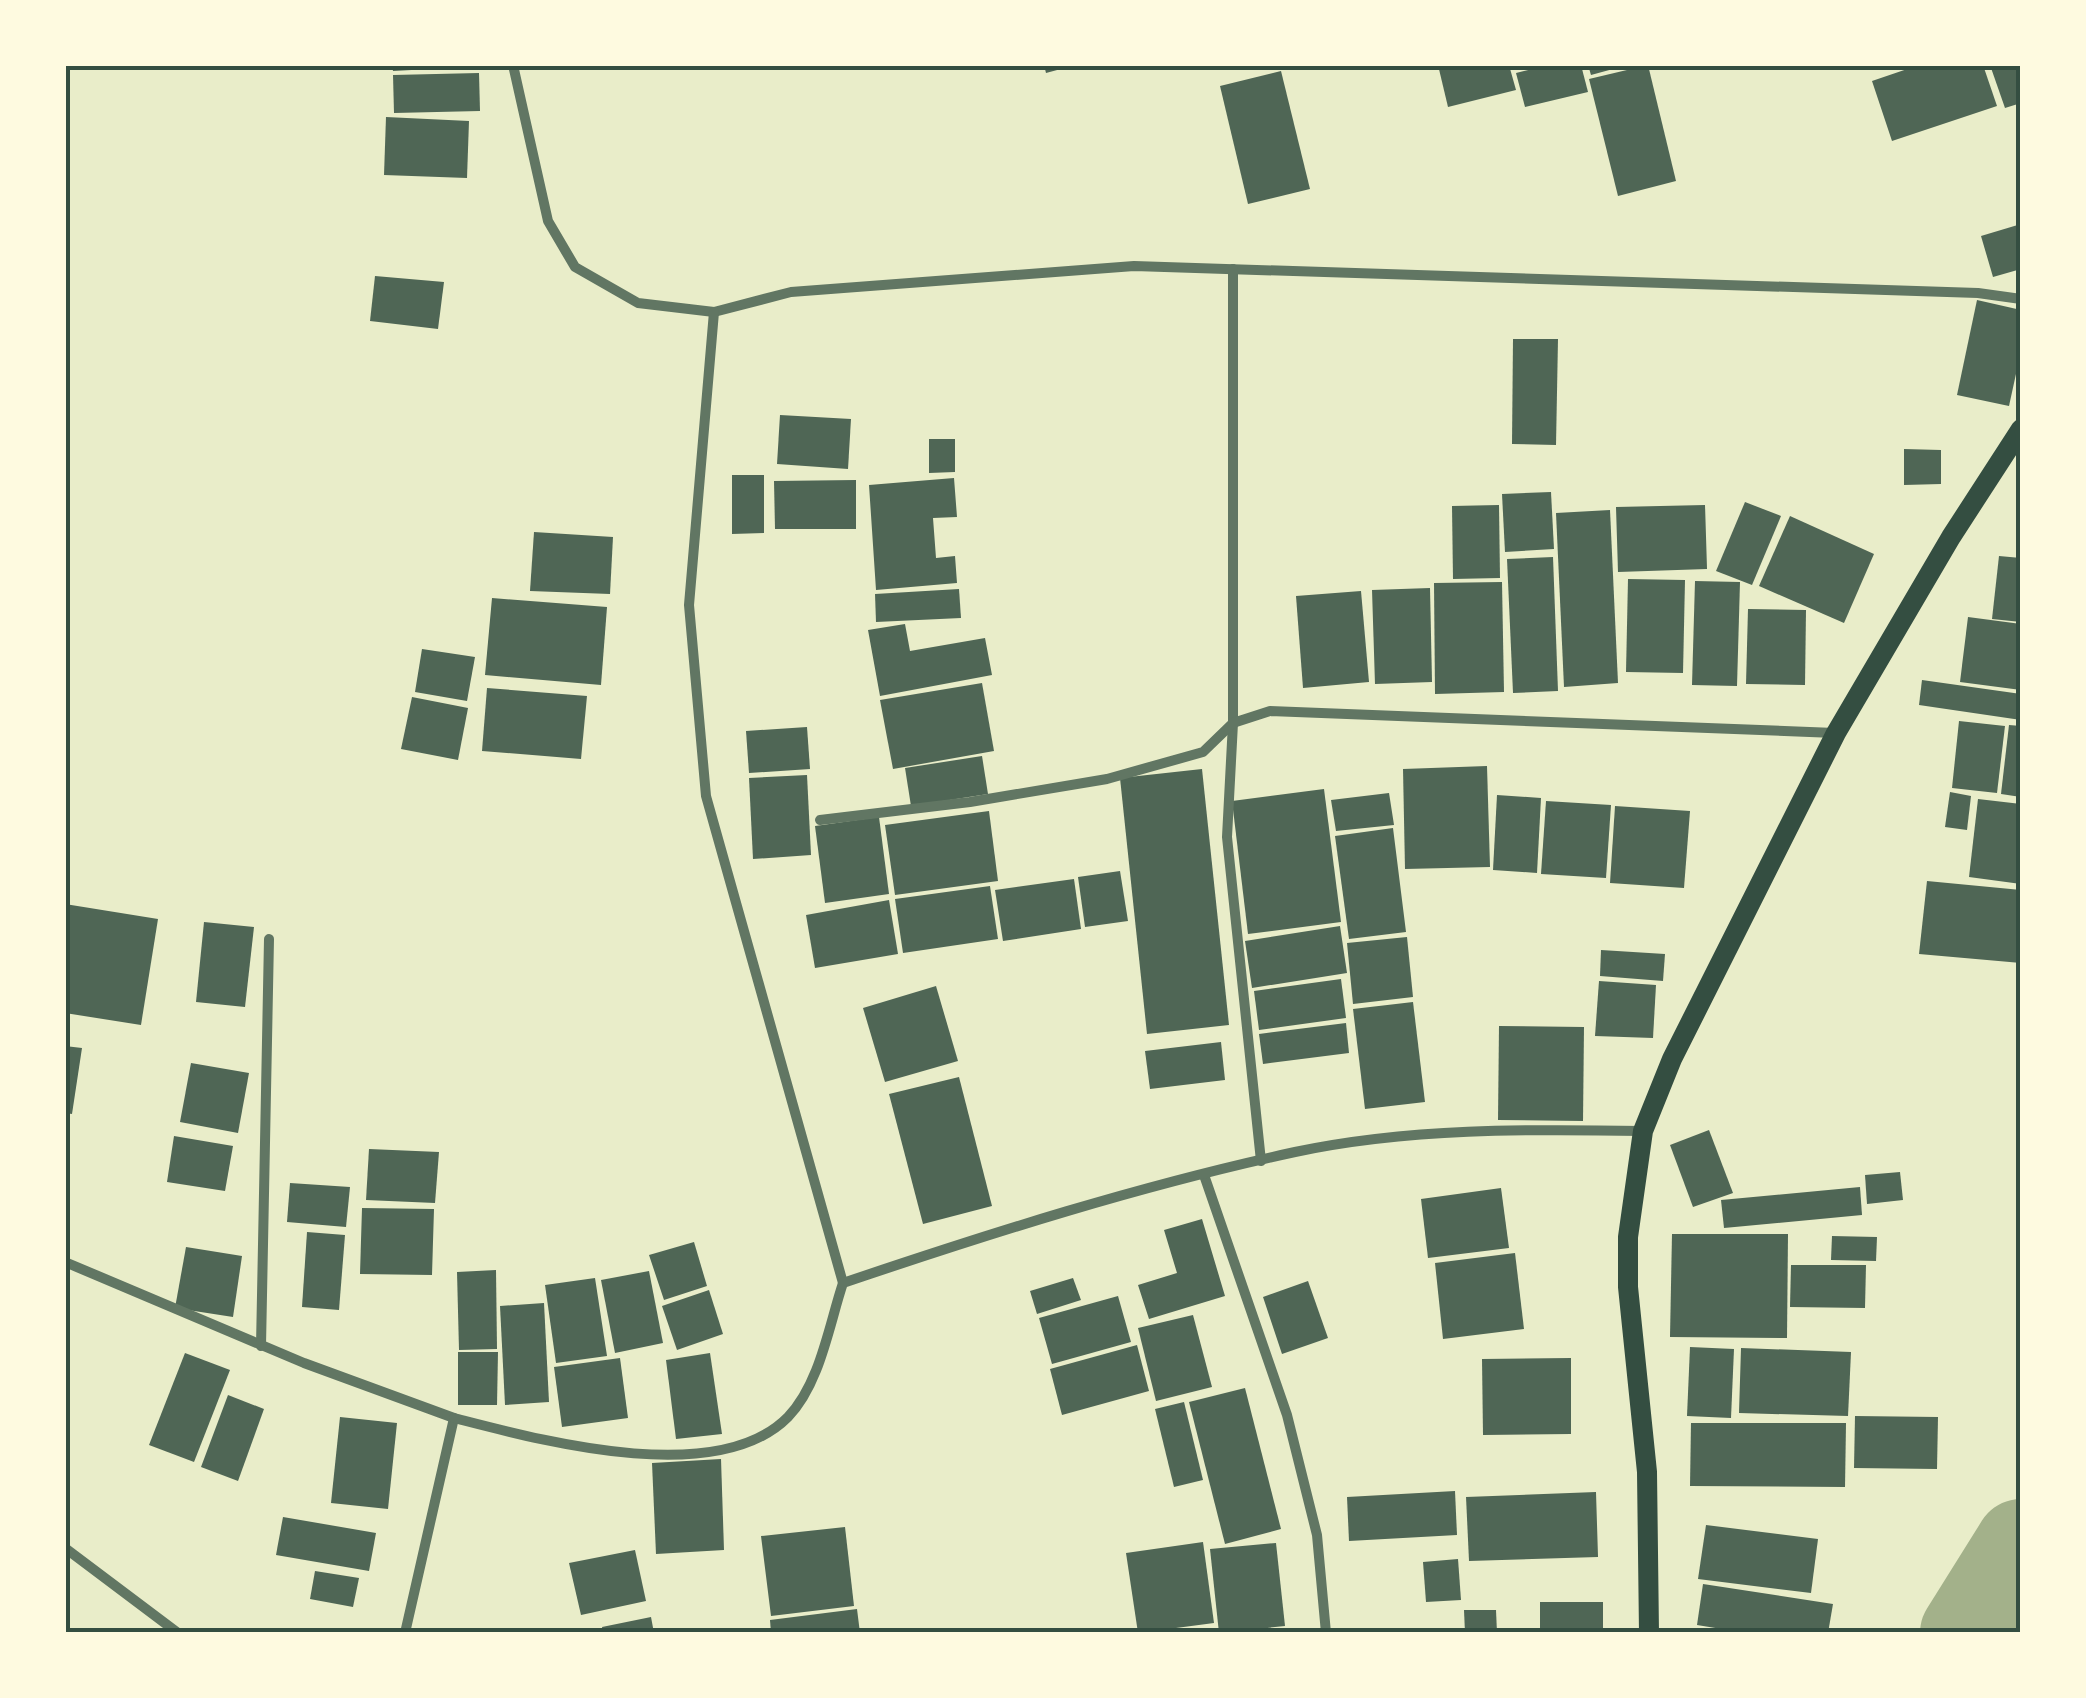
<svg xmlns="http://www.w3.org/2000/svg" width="2086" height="1698" viewBox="0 0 2086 1698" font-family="'PT Sans Narrow',sans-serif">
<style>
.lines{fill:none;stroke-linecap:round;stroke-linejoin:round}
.river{stroke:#a3b18a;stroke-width:92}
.building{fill:#4f6655}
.minor{stroke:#617663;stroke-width:10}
.secondary{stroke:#344e41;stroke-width:20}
.neatline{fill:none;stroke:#344e41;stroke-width:4}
</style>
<rect width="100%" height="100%" fill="#e9edc9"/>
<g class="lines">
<!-- river -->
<path class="river" d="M 1966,1633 L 2021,1545"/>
</g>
<!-- building -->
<g class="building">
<path d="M 392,65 L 449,65 L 449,68 L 393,71 Z"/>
<path d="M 1044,65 L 1072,65 L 1072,66 L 1046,73 Z"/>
<path d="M 1438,65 L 1509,65 L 1516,90 L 1448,107 Z"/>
<path d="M 1549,65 L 1581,65 L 1588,92 L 1525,107 L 1516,73 Z"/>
<path d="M 1588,65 L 1624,65 L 1624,66 L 1591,75 Z"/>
<path d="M 1648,65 L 1676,181 L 1618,196 L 1589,79 Z"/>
<path d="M 1919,65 L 1983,65 L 1997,106 L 1892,141 L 1872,81 Z"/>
<path d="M 1990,65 L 2021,65 L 2021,103 L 2005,108 Z"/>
<path d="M 1281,71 L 1310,189 L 1248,204 L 1220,86 Z"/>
<path d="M 479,73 L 480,111 L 394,113 L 393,75 Z"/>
<path d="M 386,117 L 469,121 L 467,178 L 384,175 Z"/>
<path d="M 2021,224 L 2021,269 L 1993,277 L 1981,236 Z"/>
<path d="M 375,276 L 444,282 L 438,329 L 370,321 Z"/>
<path d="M 1977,300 L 2021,310 L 2021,351 L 2009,406 L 1957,395 Z"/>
<path d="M 1513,339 L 1558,339 L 1556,445 L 1512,444 Z"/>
<path d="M 780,415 L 851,419 L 848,469 L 777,464 Z"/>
<path d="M 929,439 L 955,439 L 955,472 L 929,473 Z"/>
<path d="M 1904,449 L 1941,450 L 1941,484 L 1904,485 Z"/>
<path d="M 732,475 L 764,475 L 764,533 L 732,534 Z"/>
<path d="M 954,478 L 957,517 L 933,518 L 936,558 L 955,556 L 957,583 L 876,590 L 869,485 Z"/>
<path d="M 856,480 L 856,529 L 775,529 L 774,481 Z"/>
<path d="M 1551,492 L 1554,549 L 1505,552 L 1502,494 Z"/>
<path d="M 1745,502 L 1781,516 L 1752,585 L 1716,571 Z"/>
<path d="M 1499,505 L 1500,578 L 1453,579 L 1452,506 Z"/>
<path d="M 1705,505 L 1707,569 L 1618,572 L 1616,507 Z"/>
<path d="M 1610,510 L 1618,683 L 1564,687 L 1556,513 Z"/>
<path d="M 1790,516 L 1874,554 L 1844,623 L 1759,586 Z"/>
<path d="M 534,532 L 613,537 L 610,594 L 530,591 Z"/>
<path d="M 1999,556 L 2021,558 L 2021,622 L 1992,619 Z"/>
<path d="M 1553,557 L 1558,691 L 1513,693 L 1507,559 Z"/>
<path d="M 1628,579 L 1685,580 L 1683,673 L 1626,672 Z"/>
<path d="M 1695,581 L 1740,582 L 1737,686 L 1692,685 Z"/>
<path d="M 1502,582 L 1504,692 L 1435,694 L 1434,583 Z"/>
<path d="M 1430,588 L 1432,682 L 1375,684 L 1372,590 Z"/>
<path d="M 959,589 L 961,618 L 876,622 L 875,594 Z"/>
<path d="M 1361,591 L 1369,682 L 1303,688 L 1296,596 Z"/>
<path d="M 492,598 L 607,607 L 601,685 L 485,675 Z"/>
<path d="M 1748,609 L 1806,610 L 1805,685 L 1746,684 Z"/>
<path d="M 1968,617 L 2021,624 L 2021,690 L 1960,682 Z"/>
<path d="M 905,624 L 910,651 L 985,638 L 992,675 L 880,696 L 868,630 Z"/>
<path d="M 422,649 L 475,657 L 467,701 L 415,692 Z"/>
<path d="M 1922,680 L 2021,694 L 2021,720 L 1919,705 Z"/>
<path d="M 982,683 L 994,751 L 893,769 L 880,700 Z"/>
<path d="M 487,688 L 587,696 L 581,759 L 482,751 Z"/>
<path d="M 412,697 L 468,708 L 458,760 L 401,749 Z"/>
<path d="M 1959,721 L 2005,726 L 1997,793 L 1952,788 Z"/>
<path d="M 2009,725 L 2021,726 L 2021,797 L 2001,794 Z"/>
<path d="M 807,727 L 810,769 L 749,773 L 746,731 Z"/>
<path d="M 982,756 L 988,794 L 911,806 L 905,768 Z"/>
<path d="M 1487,766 L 1490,867 L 1405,869 L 1403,769 Z"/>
<path d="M 1202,769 L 1229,1025 L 1147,1034 L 1120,778 Z"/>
<path d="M 807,775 L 811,855 L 753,859 L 749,778 Z"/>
<path d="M 1324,789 L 1341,922 L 1248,934 L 1232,801 Z"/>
<path d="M 1950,792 L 1971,796 L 1967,830 L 1945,827 Z"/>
<path d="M 1389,793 L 1394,825 L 1336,831 L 1331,800 Z"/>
<path d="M 1497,795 L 1541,798 L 1537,873 L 1493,870 Z"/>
<path d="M 1978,799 L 2021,804 L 2021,884 L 1969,877 Z"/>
<path d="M 1546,801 L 1611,805 L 1606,878 L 1541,874 Z"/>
<path d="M 1615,806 L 1690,811 L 1684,888 L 1610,883 Z"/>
<path d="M 989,811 L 998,881 L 895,895 L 885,825 Z"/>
<path d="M 879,817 L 889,894 L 825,903 L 815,826 Z"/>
<path d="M 1393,828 L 1406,932 L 1349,939 L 1335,836 Z"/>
<path d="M 1120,871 L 1128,921 L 1085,927 L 1078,877 Z"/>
<path d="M 1074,879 L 1081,929 L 1003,941 L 995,890 Z"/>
<path d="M 1927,881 L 2021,890 L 2021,963 L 1919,954 Z"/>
<path d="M 990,886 L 998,939 L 903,953 L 895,899 Z"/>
<path d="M 889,900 L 898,954 L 815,968 L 806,915 Z"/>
<path d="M 65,904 L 158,919 L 141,1025 L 65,1013 Z"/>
<path d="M 204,922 L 254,927 L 245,1007 L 196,1002 Z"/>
<path d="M 1340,926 L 1347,973 L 1252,988 L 1245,941 Z"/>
<path d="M 1407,937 L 1413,997 L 1353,1004 L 1347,943 Z"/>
<path d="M 1601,950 L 1665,954 L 1663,981 L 1600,976 Z"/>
<path d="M 1341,979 L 1346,1018 L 1259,1030 L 1254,991 Z"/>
<path d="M 1599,981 L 1656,985 L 1653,1038 L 1595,1036 Z"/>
<path d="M 936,986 L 958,1061 L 885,1082 L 863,1008 Z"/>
<path d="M 1413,1002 L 1425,1102 L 1365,1109 L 1353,1009 Z"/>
<path d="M 1346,1023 L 1349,1053 L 1263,1064 L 1259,1034 Z"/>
<path d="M 1499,1026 L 1584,1027 L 1583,1121 L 1498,1120 Z"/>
<path d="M 1221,1042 L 1225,1080 L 1150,1089 L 1145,1051 Z"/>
<path d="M 65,1046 L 82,1048 L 72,1114 L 65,1113 Z"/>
<path d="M 191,1063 L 249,1073 L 238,1133 L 180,1122 Z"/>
<path d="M 959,1077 L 992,1206 L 923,1224 L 889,1094 Z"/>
<path d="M 1709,1130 L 1733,1193 L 1693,1207 L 1670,1145 Z"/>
<path d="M 174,1136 L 233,1146 L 225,1191 L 167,1182 Z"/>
<path d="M 369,1149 L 439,1152 L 435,1203 L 366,1200 Z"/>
<path d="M 1900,1172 L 1903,1200 L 1867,1204 L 1865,1175 Z"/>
<path d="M 290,1183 L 350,1187 L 346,1227 L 287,1222 Z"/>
<path d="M 1860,1187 L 1862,1215 L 1724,1228 L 1721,1200 Z"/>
<path d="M 1501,1188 L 1509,1248 L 1428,1258 L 1421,1199 Z"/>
<path d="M 362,1208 L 434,1209 L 432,1275 L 360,1274 Z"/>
<path d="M 1202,1219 L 1225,1296 L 1149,1319 L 1138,1285 L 1177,1273 L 1164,1230 Z"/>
<path d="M 307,1232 L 345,1235 L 339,1310 L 302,1307 Z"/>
<path d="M 1672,1234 L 1788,1234 L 1787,1338 L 1670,1337 Z"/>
<path d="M 1832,1236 L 1877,1237 L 1876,1261 L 1831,1260 Z"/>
<path d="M 694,1242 L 707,1286 L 664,1300 L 649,1255 Z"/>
<path d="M 186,1247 L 242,1256 L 233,1317 L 175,1308 Z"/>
<path d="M 1515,1253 L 1524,1329 L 1443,1339 L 1435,1263 Z"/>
<path d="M 1791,1265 L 1866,1265 L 1865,1308 L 1790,1307 Z"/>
<path d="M 496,1270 L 497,1349 L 459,1350 L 457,1272 Z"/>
<path d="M 649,1271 L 663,1343 L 615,1353 L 601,1280 Z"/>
<path d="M 595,1278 L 607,1356 L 556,1363 L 545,1285 Z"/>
<path d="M 1073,1278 L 1081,1300 L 1037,1314 L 1030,1291 Z"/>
<path d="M 1308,1281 L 1328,1338 L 1282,1354 L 1263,1297 Z"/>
<path d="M 709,1290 L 723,1334 L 677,1350 L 662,1306 Z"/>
<path d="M 1118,1296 L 1131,1342 L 1052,1364 L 1039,1318 Z"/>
<path d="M 544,1303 L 549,1402 L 505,1405 L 500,1306 Z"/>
<path d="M 1193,1315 L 1212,1387 L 1156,1401 L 1138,1328 Z"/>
<path d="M 1137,1345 L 1149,1391 L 1062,1415 L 1050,1369 Z"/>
<path d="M 1690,1347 L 1734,1349 L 1731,1418 L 1687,1416 Z"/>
<path d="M 1741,1348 L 1851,1352 L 1848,1416 L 1739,1413 Z"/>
<path d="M 458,1352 L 498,1352 L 497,1405 L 458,1405 Z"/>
<path d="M 185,1353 L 230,1370 L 194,1462 L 149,1445 Z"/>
<path d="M 710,1353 L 722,1434 L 676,1439 L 666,1360 Z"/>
<path d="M 620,1358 L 628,1418 L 562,1427 L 554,1367 Z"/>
<path d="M 1571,1358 L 1571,1434 L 1483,1435 L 1482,1359 Z"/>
<path d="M 1245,1388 L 1281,1529 L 1225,1544 L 1189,1402 Z"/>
<path d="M 228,1395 L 264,1409 L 238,1481 L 201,1467 Z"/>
<path d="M 1184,1402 L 1203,1480 L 1174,1487 L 1155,1409 Z"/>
<path d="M 1855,1416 L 1938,1417 L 1937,1469 L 1854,1468 Z"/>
<path d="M 340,1417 L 397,1423 L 388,1509 L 331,1503 Z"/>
<path d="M 1691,1423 L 1846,1423 L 1845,1487 L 1690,1486 Z"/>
<path d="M 721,1459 L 724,1550 L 656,1554 L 652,1463 Z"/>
<path d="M 1455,1491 L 1457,1535 L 1349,1541 L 1347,1497 Z"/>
<path d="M 1596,1492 L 1598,1557 L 1469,1561 L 1466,1497 Z"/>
<path d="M 283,1517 L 376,1533 L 369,1571 L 276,1555 Z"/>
<path d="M 1706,1525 L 1818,1539 L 1811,1593 L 1698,1579 Z"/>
<path d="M 845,1527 L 854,1606 L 771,1616 L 761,1536 Z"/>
<path d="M 1203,1542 L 1214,1623 L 1138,1633 L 1126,1553 Z"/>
<path d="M 1276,1543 L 1285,1626 L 1219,1633 L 1210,1549 Z"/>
<path d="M 635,1550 L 646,1601 L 581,1615 L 569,1563 Z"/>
<path d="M 1458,1559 L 1461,1600 L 1426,1602 L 1423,1562 Z"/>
<path d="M 315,1571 L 359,1578 L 353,1607 L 310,1599 Z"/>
<path d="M 1703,1584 L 1833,1604 L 1828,1633 L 1746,1633 L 1697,1625 Z"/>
<rect x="1540" y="1602" width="63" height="31"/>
<path d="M 857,1609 L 860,1633 L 771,1633 L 770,1620 Z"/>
<path d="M 1464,1610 L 1496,1610 L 1497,1633 L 1465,1633 Z"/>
<path d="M 651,1617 L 654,1633 L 603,1633 L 602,1627 Z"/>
</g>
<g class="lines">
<!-- minor -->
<g class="minor">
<path d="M 513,65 L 548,221 L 575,267 L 638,303 L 714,312 L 791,292 L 1134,266 L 1978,293 L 2021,299"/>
<path d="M 1233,269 L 1233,723 L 1227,837 L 1261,1161"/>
<path d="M 714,312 L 689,605 L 706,796 L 843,1283"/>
<path d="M 820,820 L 970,802 L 1107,779 L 1203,752 L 1233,723 L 1270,711 L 1835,733"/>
<path d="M 1204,1175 L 1287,1415 L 1317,1535 L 1326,1633"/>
<path d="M 65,1262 L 304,1363 L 454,1418 L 405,1633"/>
<path d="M 261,1346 L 269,939"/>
<path d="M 454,1418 C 540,1440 717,1489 788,1417 C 820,1384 829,1325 843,1283 C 991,1233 1142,1185 1295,1152 C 1408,1128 1527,1129 1643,1131"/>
<path d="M 65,1548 L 178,1633"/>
</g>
<!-- secondary -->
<path class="secondary" d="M 1649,1633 L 1647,1472 L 1628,1287 L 1628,1237 L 1643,1131 L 1672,1059 L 1836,733 L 1951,537 L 2021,429"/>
</g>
<!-- border -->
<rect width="2086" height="1698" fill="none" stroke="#fefae0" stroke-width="135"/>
<rect x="68" y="68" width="1950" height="1562" class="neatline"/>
</svg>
